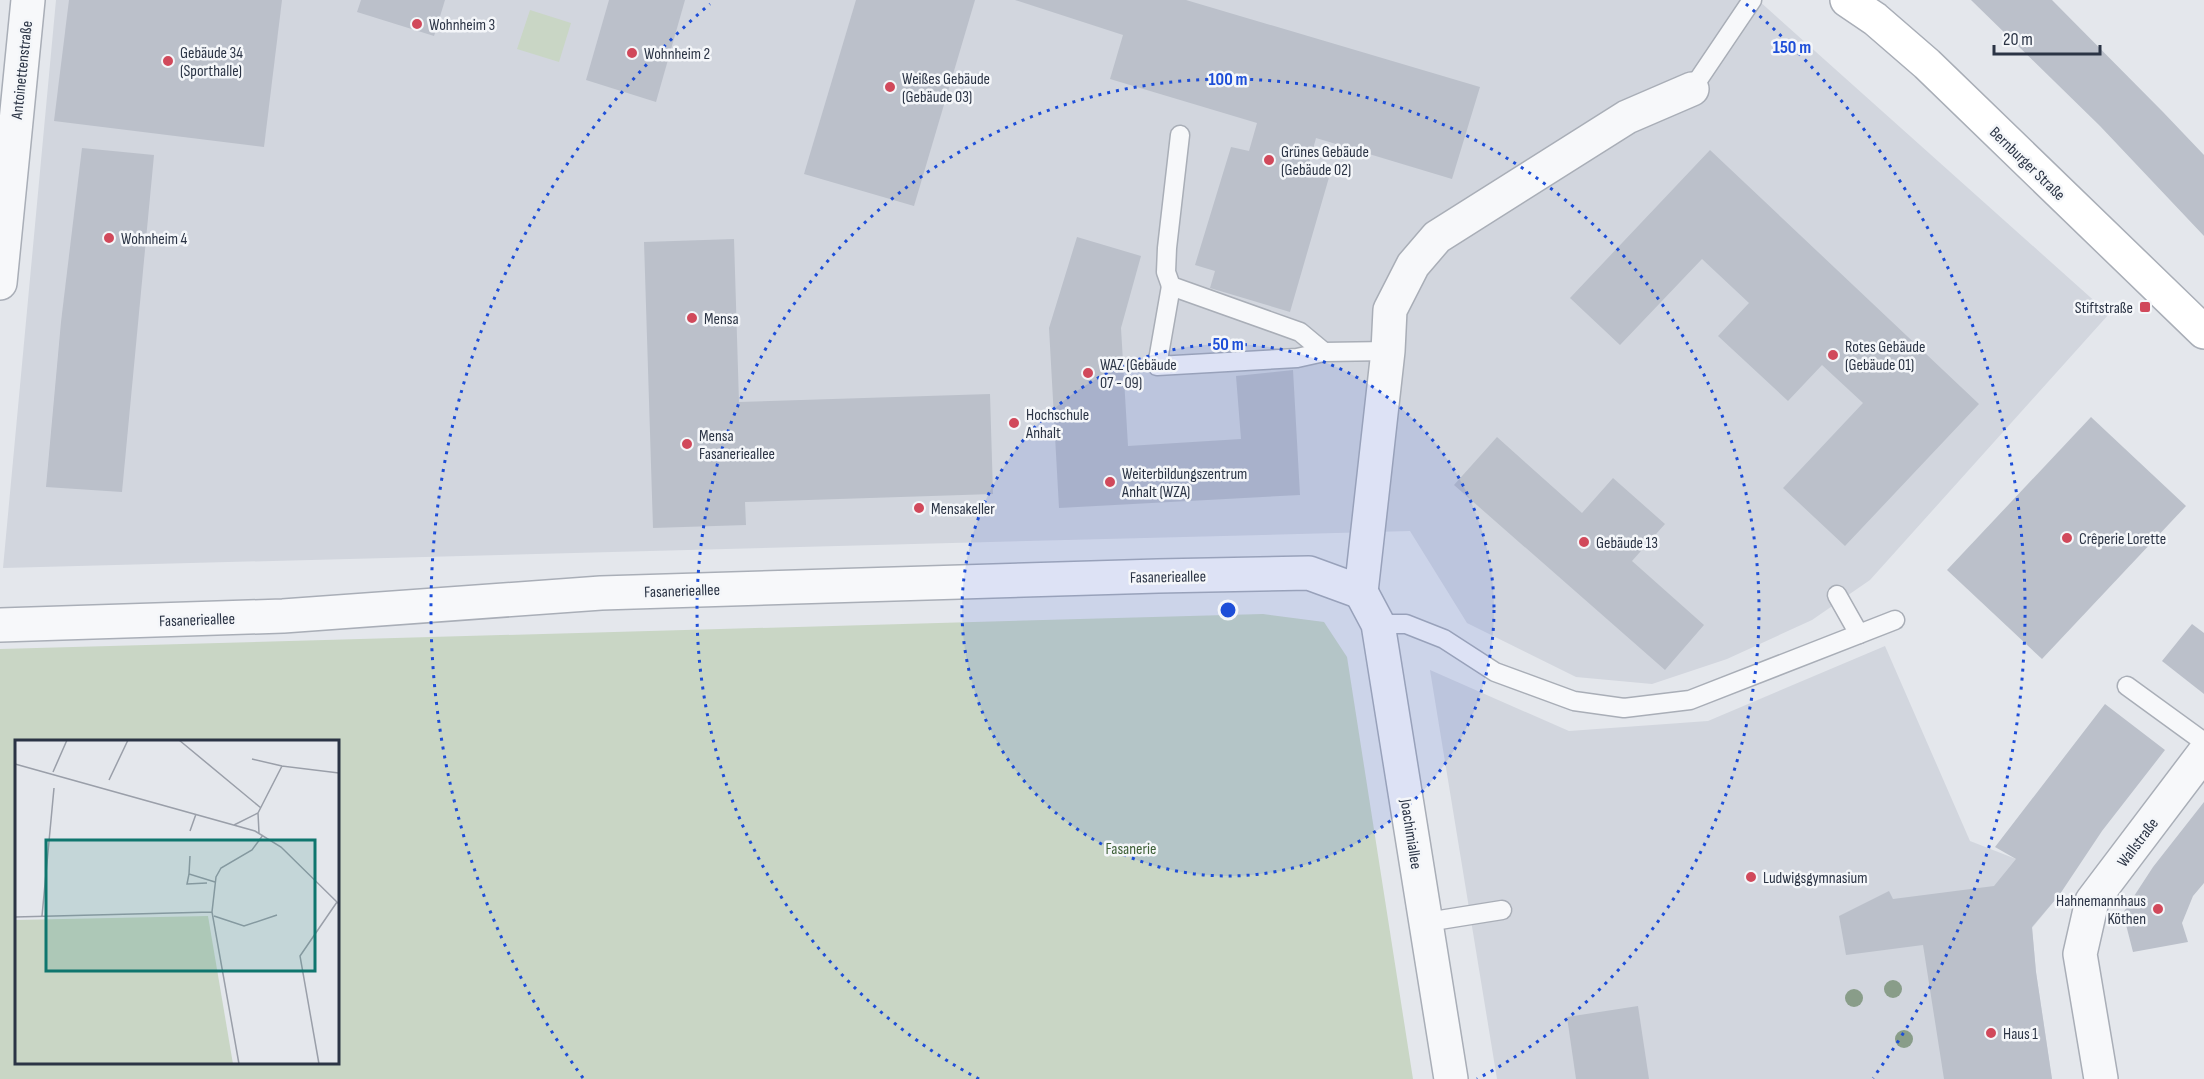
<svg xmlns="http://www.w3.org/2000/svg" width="2204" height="1079" viewBox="0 0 2204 1079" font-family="'Sofia Sans Condensed',sans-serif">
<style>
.built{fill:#d2d6de}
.green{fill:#c9d6c5;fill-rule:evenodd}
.building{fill:#bbc0ca}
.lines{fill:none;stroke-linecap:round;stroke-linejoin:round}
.service-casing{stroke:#a9aeb7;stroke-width:21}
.minor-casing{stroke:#a9aeb7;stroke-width:36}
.secondary-casing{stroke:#a9aeb7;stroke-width:36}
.service{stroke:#f7f8fa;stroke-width:18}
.minor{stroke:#f7f8fa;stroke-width:33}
.secondary{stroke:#fff;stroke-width:33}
.tree{fill:#899d89}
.ring{fill:none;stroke:#1d4ed8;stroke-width:3;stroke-dasharray:3 6}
.poi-dot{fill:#d1495b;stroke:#f4f6f9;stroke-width:2}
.labels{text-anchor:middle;stroke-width:5;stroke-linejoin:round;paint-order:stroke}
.poi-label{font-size:16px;fill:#2b3445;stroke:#f4f6f9;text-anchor:start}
.street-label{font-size:16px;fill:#2b3445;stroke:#f4f6f9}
.park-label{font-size:16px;fill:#3f6138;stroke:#f4f6f9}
.inset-road{fill:none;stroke:#9a9fa9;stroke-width:1.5}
.view{fill:#0f766e;fill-opacity:0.15;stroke:#0f766e;stroke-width:3}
.inset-edge{fill:none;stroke:#2b3445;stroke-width:3}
.centre{fill:#1d4ed8;stroke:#f4f6f9;stroke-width:3}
.ring-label{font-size:18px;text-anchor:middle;font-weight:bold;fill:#1d4ed8;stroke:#f4f6f9;stroke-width:5;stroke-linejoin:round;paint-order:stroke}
</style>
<rect width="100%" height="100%" fill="#e4e7ec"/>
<!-- built -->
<g class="built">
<path d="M 56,0 L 1758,0 L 2109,314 L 1870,580 L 1812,620 L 1727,659 L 1652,684 L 1576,677 L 1467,623 L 1410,531 L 3,568 Z"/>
<path d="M 1885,646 L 1970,841 L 2016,859 L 2060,894 L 2032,928 L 2036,972 L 2052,1079 L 1497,1079 L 1430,670 L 1569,731 L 1708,721 Z"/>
</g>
<!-- green -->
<g class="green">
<path d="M 530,10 L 571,23 L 559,62 L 517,49 Z"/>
<path d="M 1263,614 L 1324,622 L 1347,657 L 1413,1079 L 0,1079 L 0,649 ZM 16,742 L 338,742 L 338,1062 L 16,1062 Z"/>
</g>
<!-- building -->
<g class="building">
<path d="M 69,0 L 282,0 L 264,147 L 54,121 Z"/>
<path d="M 361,0 L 445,0 L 434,36 L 357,12 Z"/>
<path d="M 609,0 L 685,0 L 656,102 L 586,80 Z"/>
<path d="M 856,0 L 975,0 L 914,206 L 804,174 Z"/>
<path d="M 1015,0 L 1186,0 L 1480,87 L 1452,179 L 1316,138 L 1308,168 L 1330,174 L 1290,312 L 1210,288 L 1215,271 L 1195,265 L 1231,147 L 1249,151 L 1257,123 L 1110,79 L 1123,35 Z"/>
<path d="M 1971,0 L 2052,0 L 2163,112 L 2204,155 L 2204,236 L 2100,126 Z"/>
<path d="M 82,148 L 154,155 L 122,492 L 46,487 L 61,322 Z"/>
<path d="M 1710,150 L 1979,404 L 1845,546 L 1783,488 L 1863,403 L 1822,365 L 1788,401 L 1718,336 L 1749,303 L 1702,259 L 1620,345 L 1570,298 Z"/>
<path d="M 1077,237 L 1141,256 L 1121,328 L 1128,446 L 1241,439 L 1236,376 L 1293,370 L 1300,495 L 1059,508 L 1049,328 Z"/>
<path d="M 734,239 L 739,402 L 990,394 L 993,494 L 745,502 L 746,525 L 653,528 L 644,242 Z"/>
<path d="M 2091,417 L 2186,506 L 2042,659 L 1947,570 Z"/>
<path d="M 1497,437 L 1582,513 L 1613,478 L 1665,524 L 1632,561 L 1704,625 L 1665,670 L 1454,485 Z"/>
<path d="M 2192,624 L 2204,633 L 2204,694 L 2162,661 Z"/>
<path d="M 2105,704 L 2165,750 L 2102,831 L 2060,894 L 2032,927 L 2036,972 L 2052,1079 L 1944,1079 L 1923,945 L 1846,955 L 1839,916 L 1889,891 L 1893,899 L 1994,886 L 2016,859 L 1995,847 Z"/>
<path d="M 2204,802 L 2204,883 L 2193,896 L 2182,923 L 2188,942 L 2133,952 L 2123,913 L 2153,867 Z"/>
<path d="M 1638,1006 L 1649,1079 L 1576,1079 L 1567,1017 Z"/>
</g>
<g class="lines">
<!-- service casing -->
<g class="service-casing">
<g id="service">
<path d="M 1692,89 L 1752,0"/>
<path d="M 1180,135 L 1167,248 L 1166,272 L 1171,286 L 1300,332 L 1324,352 L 1388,351"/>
<path d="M 1171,286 L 1157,366 L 1297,358 L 1324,352"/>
<path d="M 1837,595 L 1859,634"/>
<path d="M 1378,624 L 1406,624 L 1444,639 L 1495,672 L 1574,701 L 1624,708 L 1690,700 L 1895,620"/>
<path d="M 2127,686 L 2204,742"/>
<path d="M 1427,922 L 1502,910"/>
</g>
</g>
<!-- minor casing -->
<g class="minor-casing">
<g id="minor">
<path d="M 0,283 L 28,0"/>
<path d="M 1361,592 L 1388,351 L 1390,310 L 1413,265 L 1437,237 L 1627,117 L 1692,89"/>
<path d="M 1361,592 L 1378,624 L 1451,1079"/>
<path d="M 0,625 L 283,616 L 601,593 L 1158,576 L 1309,573 L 1361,592"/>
<path d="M 2101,1079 L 2080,954 L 2092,901 L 2204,753"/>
</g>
</g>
<!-- secondary casing -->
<g class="secondary-casing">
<path id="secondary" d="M 1847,0 L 1875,19 L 1927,64 L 2204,332"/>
</g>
<!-- service -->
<use href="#service" class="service"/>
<!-- minor -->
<use href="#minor" class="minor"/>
<!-- secondary -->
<use href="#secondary" class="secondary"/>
</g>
<!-- trees -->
<g class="tree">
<circle cx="1893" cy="989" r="9"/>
<circle cx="1854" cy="998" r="9"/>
<circle cx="1904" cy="1039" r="9"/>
</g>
<!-- distance rings -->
<circle cx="1228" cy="610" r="266" fill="#1d4ed8" fill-opacity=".12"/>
<g class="ring">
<circle cx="1228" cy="610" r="266"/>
<path d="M979 1079A531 531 0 1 1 1477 1079"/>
<path d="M583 1078A797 797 0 0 1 710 4M1746 4A797 797 0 0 1 1873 1078"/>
</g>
<!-- markers -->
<g class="poi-dot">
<circle cx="417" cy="24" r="6"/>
<circle cx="632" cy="53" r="6"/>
<circle cx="168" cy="61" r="6"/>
<circle cx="890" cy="87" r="6"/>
<circle cx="1269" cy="160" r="6"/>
<circle cx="109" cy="238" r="6"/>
<rect x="2139" y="301" width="12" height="12" rx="3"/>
<circle cx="692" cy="318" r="6"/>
<circle cx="1833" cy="355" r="6"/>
<circle cx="1088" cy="373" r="6"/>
<circle cx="1014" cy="423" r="6"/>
<circle cx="687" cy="444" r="6"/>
<circle cx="1110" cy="482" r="6"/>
<circle cx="919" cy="508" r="6"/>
<circle cx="2067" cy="538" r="6"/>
<circle cx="1584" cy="542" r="6"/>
<circle cx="1751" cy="877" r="6"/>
<circle cx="2158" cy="909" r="6"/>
<circle cx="1991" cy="1033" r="6"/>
</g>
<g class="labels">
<!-- poi labels -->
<g class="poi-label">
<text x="429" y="30">Wohnheim 3</text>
<text x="180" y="58">Gebäude 34<tspan x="180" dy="18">(Sporthalle)</tspan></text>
<text x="644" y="59">Wohnheim 2</text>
<text x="902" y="84">Weißes Gebäude<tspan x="902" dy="18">(Gebäude 03)</tspan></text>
<text x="1281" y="157">Grünes Gebäude<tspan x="1281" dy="18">(Gebäude 02)</tspan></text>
<text x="121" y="244">Wohnheim 4</text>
<text x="2133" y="313" text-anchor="end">Stiftstraße</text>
<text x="704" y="324">Mensa</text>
<text x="1845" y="352">Rotes Gebäude<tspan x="1845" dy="18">(Gebäude 01)</tspan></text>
<text x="1100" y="370">WAZ (Gebäude<tspan x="1100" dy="18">07 - 09)</tspan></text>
<text x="1026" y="420">Hochschule<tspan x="1026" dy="18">Anhalt</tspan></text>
<text x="699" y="441">Mensa<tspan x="699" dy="18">Fasanerieallee</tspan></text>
<text x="1122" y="479">Weiterbildungszentrum<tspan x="1122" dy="18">Anhalt (WZA)</tspan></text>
<text x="931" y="514">Mensakeller</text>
<text x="2079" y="544">Crêperie Lorette</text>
<text x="1596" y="548">Gebäude 13</text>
<text x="1763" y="883">Ludwigsgymnasium</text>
<text x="2146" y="906" text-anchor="end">Hahnemannhaus<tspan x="2146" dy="18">Köthen</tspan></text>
<text x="2003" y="1039">Haus 1</text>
</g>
<!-- street labels -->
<g class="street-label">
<text transform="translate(21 70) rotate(-84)" y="6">Antoinettenstraße</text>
<text transform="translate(2028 163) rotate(44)" y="6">Bernburger Straße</text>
<text transform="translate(1168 576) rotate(-1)" y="6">Fasanerieallee</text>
<text transform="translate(682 590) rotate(-2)" y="6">Fasanerieallee</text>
<text transform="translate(197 619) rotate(-2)" y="6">Fasanerieallee</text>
<text transform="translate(1412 834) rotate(81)" y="6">Joachimiallee</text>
<text transform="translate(2137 842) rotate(-53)" y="6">Wallstraße</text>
</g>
<!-- park labels -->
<g class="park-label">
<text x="1131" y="854">Fasanerie</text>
</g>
</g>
<!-- overview -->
<g transform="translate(15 740)">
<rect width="324" height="324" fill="#e4e7ec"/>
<path d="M 193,176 L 218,324 L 0,324 L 0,180 Z" fill="#c9d6c5"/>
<path class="inset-road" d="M 164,0 L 246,68M 237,19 L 267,26M 0,24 L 240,91 L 266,107 L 324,164M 38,32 L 52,0M 94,40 L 113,0M 243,73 L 244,93M 219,85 L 243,73 L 267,26 L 324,33M 175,91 L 181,74M 175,116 L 174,134 L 200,142M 174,134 L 172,144 L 192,143M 27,176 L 39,48M 199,176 L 229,186 L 262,175M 0,177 L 197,172M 224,324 L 197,172 L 201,137 L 206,128 L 237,110 L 248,95M 304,324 L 285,216 L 322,162"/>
<path class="view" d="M 31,100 L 300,100 L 300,231 L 31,231 Z"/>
<rect width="324" height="324" class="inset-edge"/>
</g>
<circle cx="1228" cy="610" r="9" class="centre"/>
<g class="ring-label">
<text x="1792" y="53">150 m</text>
<text x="1228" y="85">100 m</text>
<text x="1228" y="350">50 m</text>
</g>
<!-- scale -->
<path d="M1994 45v9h106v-9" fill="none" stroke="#2b3445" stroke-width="3"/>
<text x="2003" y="45" font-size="18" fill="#2b3445" stroke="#f4f6f9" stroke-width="4.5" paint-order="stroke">20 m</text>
</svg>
